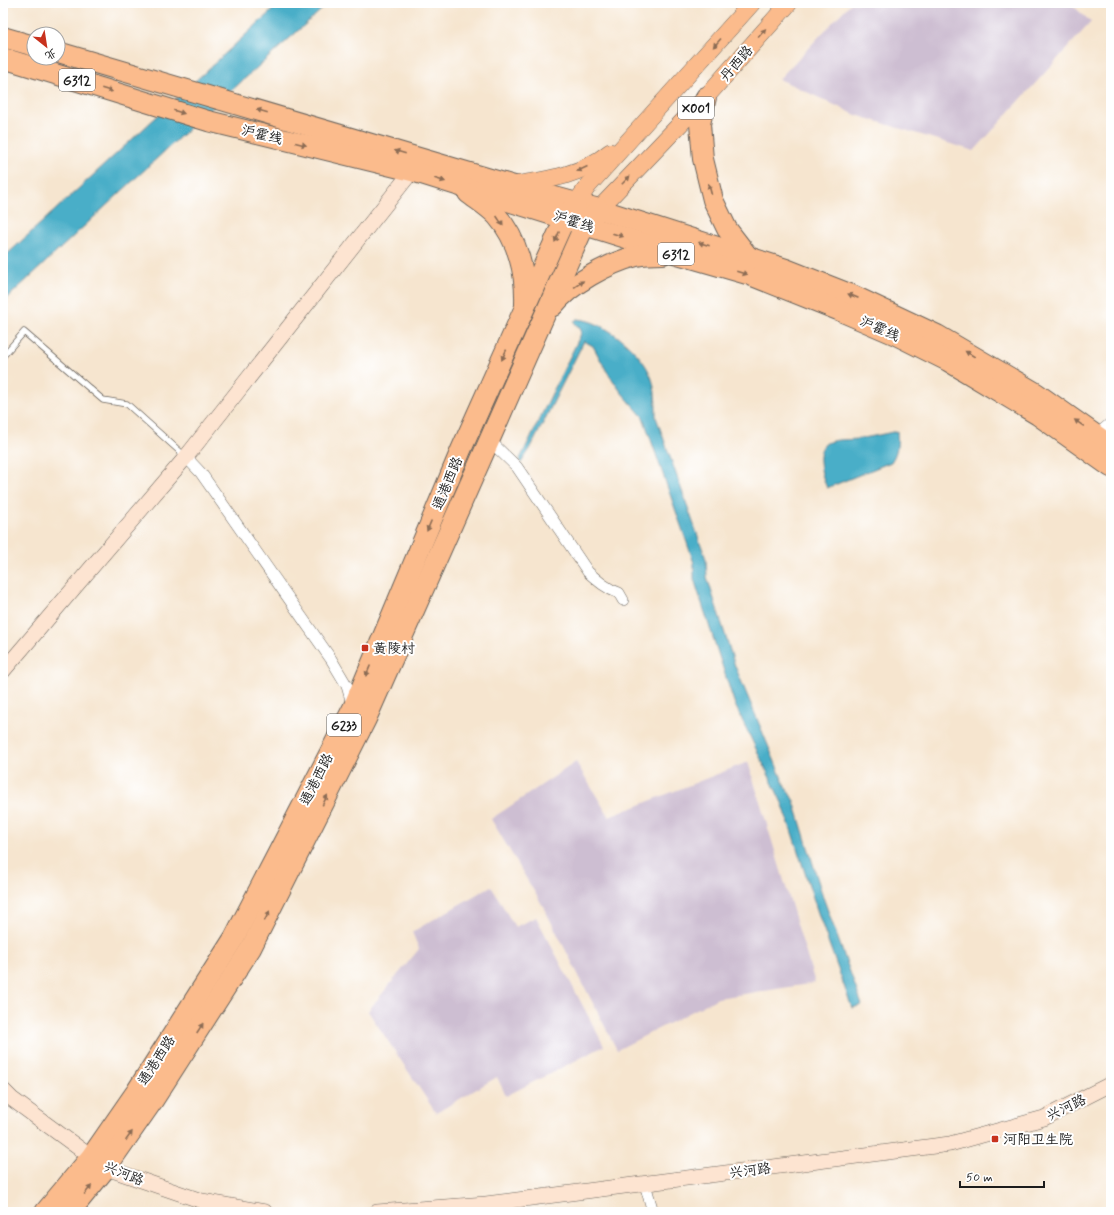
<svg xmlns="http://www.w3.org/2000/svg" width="1114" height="1215" viewBox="0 0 1114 1215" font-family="Mynerve,'LXGW WenKai TC',sans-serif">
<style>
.industrial{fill:#cdbed2}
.water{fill:#48aec8;stroke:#326572}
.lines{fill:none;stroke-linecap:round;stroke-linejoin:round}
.lane-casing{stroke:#68625b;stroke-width:7}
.street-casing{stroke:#68625b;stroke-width:12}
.secondary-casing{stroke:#68625b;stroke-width:16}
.primary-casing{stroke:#68625b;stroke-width:18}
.highway-casing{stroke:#68625b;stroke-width:22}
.lane{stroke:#fff;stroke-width:5.5}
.street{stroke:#fff;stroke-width:11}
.secondary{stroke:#fde4d1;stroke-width:15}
.primary{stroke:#fbbb8c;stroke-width:17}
.highway{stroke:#fbbb8c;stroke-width:20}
.oneway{fill:#8c6c54}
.poi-dot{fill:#c8321e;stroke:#fff;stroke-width:1.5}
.labels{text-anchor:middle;stroke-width:4;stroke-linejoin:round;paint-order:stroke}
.shield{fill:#fff;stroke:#606060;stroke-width:1}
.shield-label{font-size:13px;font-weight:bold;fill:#1c1c1c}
.street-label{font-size:14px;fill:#1c1c1c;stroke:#fff}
.poi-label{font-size:14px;fill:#1c1c1c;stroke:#fff;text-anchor:start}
</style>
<rect width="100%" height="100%" fill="#fff"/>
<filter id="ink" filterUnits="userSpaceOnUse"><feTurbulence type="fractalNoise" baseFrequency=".025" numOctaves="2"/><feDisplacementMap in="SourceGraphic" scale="8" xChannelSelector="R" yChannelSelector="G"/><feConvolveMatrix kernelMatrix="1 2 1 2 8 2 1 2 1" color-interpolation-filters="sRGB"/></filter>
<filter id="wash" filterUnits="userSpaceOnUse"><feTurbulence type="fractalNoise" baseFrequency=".012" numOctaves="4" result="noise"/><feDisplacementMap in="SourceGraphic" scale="16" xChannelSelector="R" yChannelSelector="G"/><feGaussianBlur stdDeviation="0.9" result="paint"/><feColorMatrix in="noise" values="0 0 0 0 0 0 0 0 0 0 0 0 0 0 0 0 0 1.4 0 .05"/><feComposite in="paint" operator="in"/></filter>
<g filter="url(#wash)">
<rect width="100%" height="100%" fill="#f6e5cf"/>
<!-- industrial -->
<g class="industrial">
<path d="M 851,3 L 1070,3 L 1091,22 L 974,151 L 856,115 L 779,79 Z"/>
<path d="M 576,762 L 609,817 L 748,762 L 815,983 L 718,998 L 617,1050 L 544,908 L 491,819 Z"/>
<path d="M 491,886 L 515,927 L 536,917 L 604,1046 L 506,1096 L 497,1077 L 436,1113 L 368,1011 L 419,949 L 412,932 Z"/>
</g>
<!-- water -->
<g class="water">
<path d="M 280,3 L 329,3 L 182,135 L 3,302 L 3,258 Z"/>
<path d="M 577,319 C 603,320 640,350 650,374 C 656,387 656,403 656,417 L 706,559 L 707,577 L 735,666 L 785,786 L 794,801 L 823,897 L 862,1005 L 852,1008 L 819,916 L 783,805 L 735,705 L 694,579 L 694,563 L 643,417 L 621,392 L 606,370 L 593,346 L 584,341 L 530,449 L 521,463 L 519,461 L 581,334 L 581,330 L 574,322 Z"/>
<path d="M 897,431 C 898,443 898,452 891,462 L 827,488 C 822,477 813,448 829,442 C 837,439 848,440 857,439 C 870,437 884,434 897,431 Z"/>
</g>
</g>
<g filter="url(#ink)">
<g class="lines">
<!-- lane casing -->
<g class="lane-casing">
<path id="lane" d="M 3,356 L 24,332 L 103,400 L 127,404 L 186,457"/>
</g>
<!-- street casing -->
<g class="street-casing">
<g id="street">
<path d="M 1097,435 L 1111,423"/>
<path d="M 489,440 L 517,467 L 588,572 C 598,581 607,589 619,593 L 623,600"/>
<path d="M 186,457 L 201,473 L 331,659 L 347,686 L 353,707"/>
<path d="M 645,1184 L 653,1212"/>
</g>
</g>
<!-- secondary casing -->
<g class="secondary-casing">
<g id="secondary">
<path d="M 3,671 L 186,457 L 412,171"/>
<path d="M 3,1090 L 12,1099 L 106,1168 L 202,1201 L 265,1212"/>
<path d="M 377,1212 L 486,1204 L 950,1144 L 1044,1118 L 1111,1084"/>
</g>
</g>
<!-- primary casing -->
<g class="primary-casing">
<g id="primary">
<path d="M 514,185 C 549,180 582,175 610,152"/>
<path d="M 576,203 L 588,186 L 752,3"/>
<path d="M 599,209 L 706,97 L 789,3"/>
</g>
</g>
<!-- highway casing -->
<g class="highway-casing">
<g id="highway">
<path d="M 3,37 L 34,46"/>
<path d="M 58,52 L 511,185 L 599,209 L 786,269 L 852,295 L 937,335 L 1036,393 L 1111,446"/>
<path d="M 3,58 L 208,121 L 412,171 L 674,253 L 750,275 L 838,310 L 896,335 L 948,361 L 1038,415 L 1111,467"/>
<path d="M 706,97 L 700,124 L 703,159 L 713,200 L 727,229 L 750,259"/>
<path d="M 468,193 C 477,200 489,207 497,216 C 518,240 526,273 525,304"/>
<path d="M 553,306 C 570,284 609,263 636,256 C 644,254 655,254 663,254"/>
<path d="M 45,1212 L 91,1157 L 136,1092 L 234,938 L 353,708 L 461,450 L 565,218 L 576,203"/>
<path d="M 70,1212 L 106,1168 L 152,1102 L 251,948 L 366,719 L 585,224 L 599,209"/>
</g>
</g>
<!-- lane -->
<use href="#lane" class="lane"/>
<!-- street -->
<use href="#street" class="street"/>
<!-- secondary -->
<use href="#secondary" class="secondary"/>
<!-- primary -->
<use href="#primary" class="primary"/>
<!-- highway -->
<use href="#highway" class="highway"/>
</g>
<!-- one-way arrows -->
<defs><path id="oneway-solid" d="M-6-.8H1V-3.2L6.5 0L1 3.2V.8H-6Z"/></defs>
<g class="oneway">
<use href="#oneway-solid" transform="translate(762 33) rotate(-49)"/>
<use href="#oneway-solid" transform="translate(717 43) rotate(132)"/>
<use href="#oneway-solid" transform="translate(107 90) rotate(17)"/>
<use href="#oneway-solid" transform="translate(262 111) rotate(-164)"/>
<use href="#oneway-solid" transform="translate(179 112) rotate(18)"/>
<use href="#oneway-solid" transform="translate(301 144) rotate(14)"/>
<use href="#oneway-solid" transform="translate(400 152) rotate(-164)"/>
<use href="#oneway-solid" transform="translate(582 169) rotate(156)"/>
<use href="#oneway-solid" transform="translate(440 180) rotate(18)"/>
<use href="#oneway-solid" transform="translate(626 180) rotate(-46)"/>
<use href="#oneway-solid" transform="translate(710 189) rotate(-105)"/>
<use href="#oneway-solid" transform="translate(500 221) rotate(56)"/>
<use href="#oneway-solid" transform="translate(618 235) rotate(18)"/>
<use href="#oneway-solid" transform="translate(557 237) rotate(113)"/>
<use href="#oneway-solid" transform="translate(704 244) rotate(-162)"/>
<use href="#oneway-solid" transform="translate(742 273) rotate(16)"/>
<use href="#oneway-solid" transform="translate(579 284) rotate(-35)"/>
<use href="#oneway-solid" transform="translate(853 296) rotate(-157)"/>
<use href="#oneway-solid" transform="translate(970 354) rotate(-149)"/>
<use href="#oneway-solid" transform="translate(504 355) rotate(115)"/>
<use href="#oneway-solid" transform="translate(1079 423) rotate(-145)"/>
<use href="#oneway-solid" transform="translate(429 526) rotate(113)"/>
<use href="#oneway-solid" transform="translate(368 671) rotate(113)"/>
<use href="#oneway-solid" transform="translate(325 800) rotate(-63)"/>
<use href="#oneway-solid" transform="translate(267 916) rotate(-63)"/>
<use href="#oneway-solid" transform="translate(200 1028) rotate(-57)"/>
<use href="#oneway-solid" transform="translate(129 1136) rotate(-55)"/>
<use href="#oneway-solid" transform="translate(88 1190) rotate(-50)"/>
</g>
</g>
<!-- markers -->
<g class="poi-dot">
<rect x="361" y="644" width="8" height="8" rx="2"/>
<rect x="991" y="1135" width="8" height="8" rx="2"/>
</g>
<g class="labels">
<!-- shield labels -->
<g class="shield">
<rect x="59" y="69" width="36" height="22" rx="3"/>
<rect x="678" y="97" width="36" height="22" rx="3"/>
<rect x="658" y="243" width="36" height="22" rx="3"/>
<rect x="327" y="714" width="34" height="22" rx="3"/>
</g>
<g class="shield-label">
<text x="77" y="85">G312</text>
<text x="696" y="113">X001</text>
<text x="676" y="259">G312</text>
<text x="344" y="730">G233</text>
</g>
<!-- street labels -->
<g class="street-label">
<text transform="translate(736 63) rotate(-49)" y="5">丹西路</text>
<text transform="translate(262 134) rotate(14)" y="5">沪霍线</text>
<text transform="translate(574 221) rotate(18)" y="5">沪霍线</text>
<text transform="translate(880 328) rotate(24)" y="5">沪霍线</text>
<text transform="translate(447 483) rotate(-67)" y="5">通港西路</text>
<text transform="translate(316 779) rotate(-63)" y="5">通港西路</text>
<text transform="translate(156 1060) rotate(-57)" y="5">通港西路</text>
<text transform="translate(1066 1107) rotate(-26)" y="5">兴河路</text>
<text transform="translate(750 1170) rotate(-7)" y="5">兴河路</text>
<text transform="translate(124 1173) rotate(22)" y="5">兴河路</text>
</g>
<!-- poi labels -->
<g class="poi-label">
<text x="373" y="653">黄陵村</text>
<text x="1003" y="1144">河阳卫生院</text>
</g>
</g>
<!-- margin -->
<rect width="1114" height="1215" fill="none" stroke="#fff" stroke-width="16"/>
<!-- north arrow -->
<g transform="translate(46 46) rotate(150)"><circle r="19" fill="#ffffff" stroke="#a4a4a4"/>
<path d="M0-3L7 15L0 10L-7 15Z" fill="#c8321e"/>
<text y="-6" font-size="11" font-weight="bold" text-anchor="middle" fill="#1c1c1c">北</text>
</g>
<!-- scale -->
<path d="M960 1181v6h84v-6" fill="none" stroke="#1c1c1c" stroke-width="2"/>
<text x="966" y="1181" font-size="12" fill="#1c1c1c" stroke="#ffffff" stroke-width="3" paint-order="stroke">50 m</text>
</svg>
